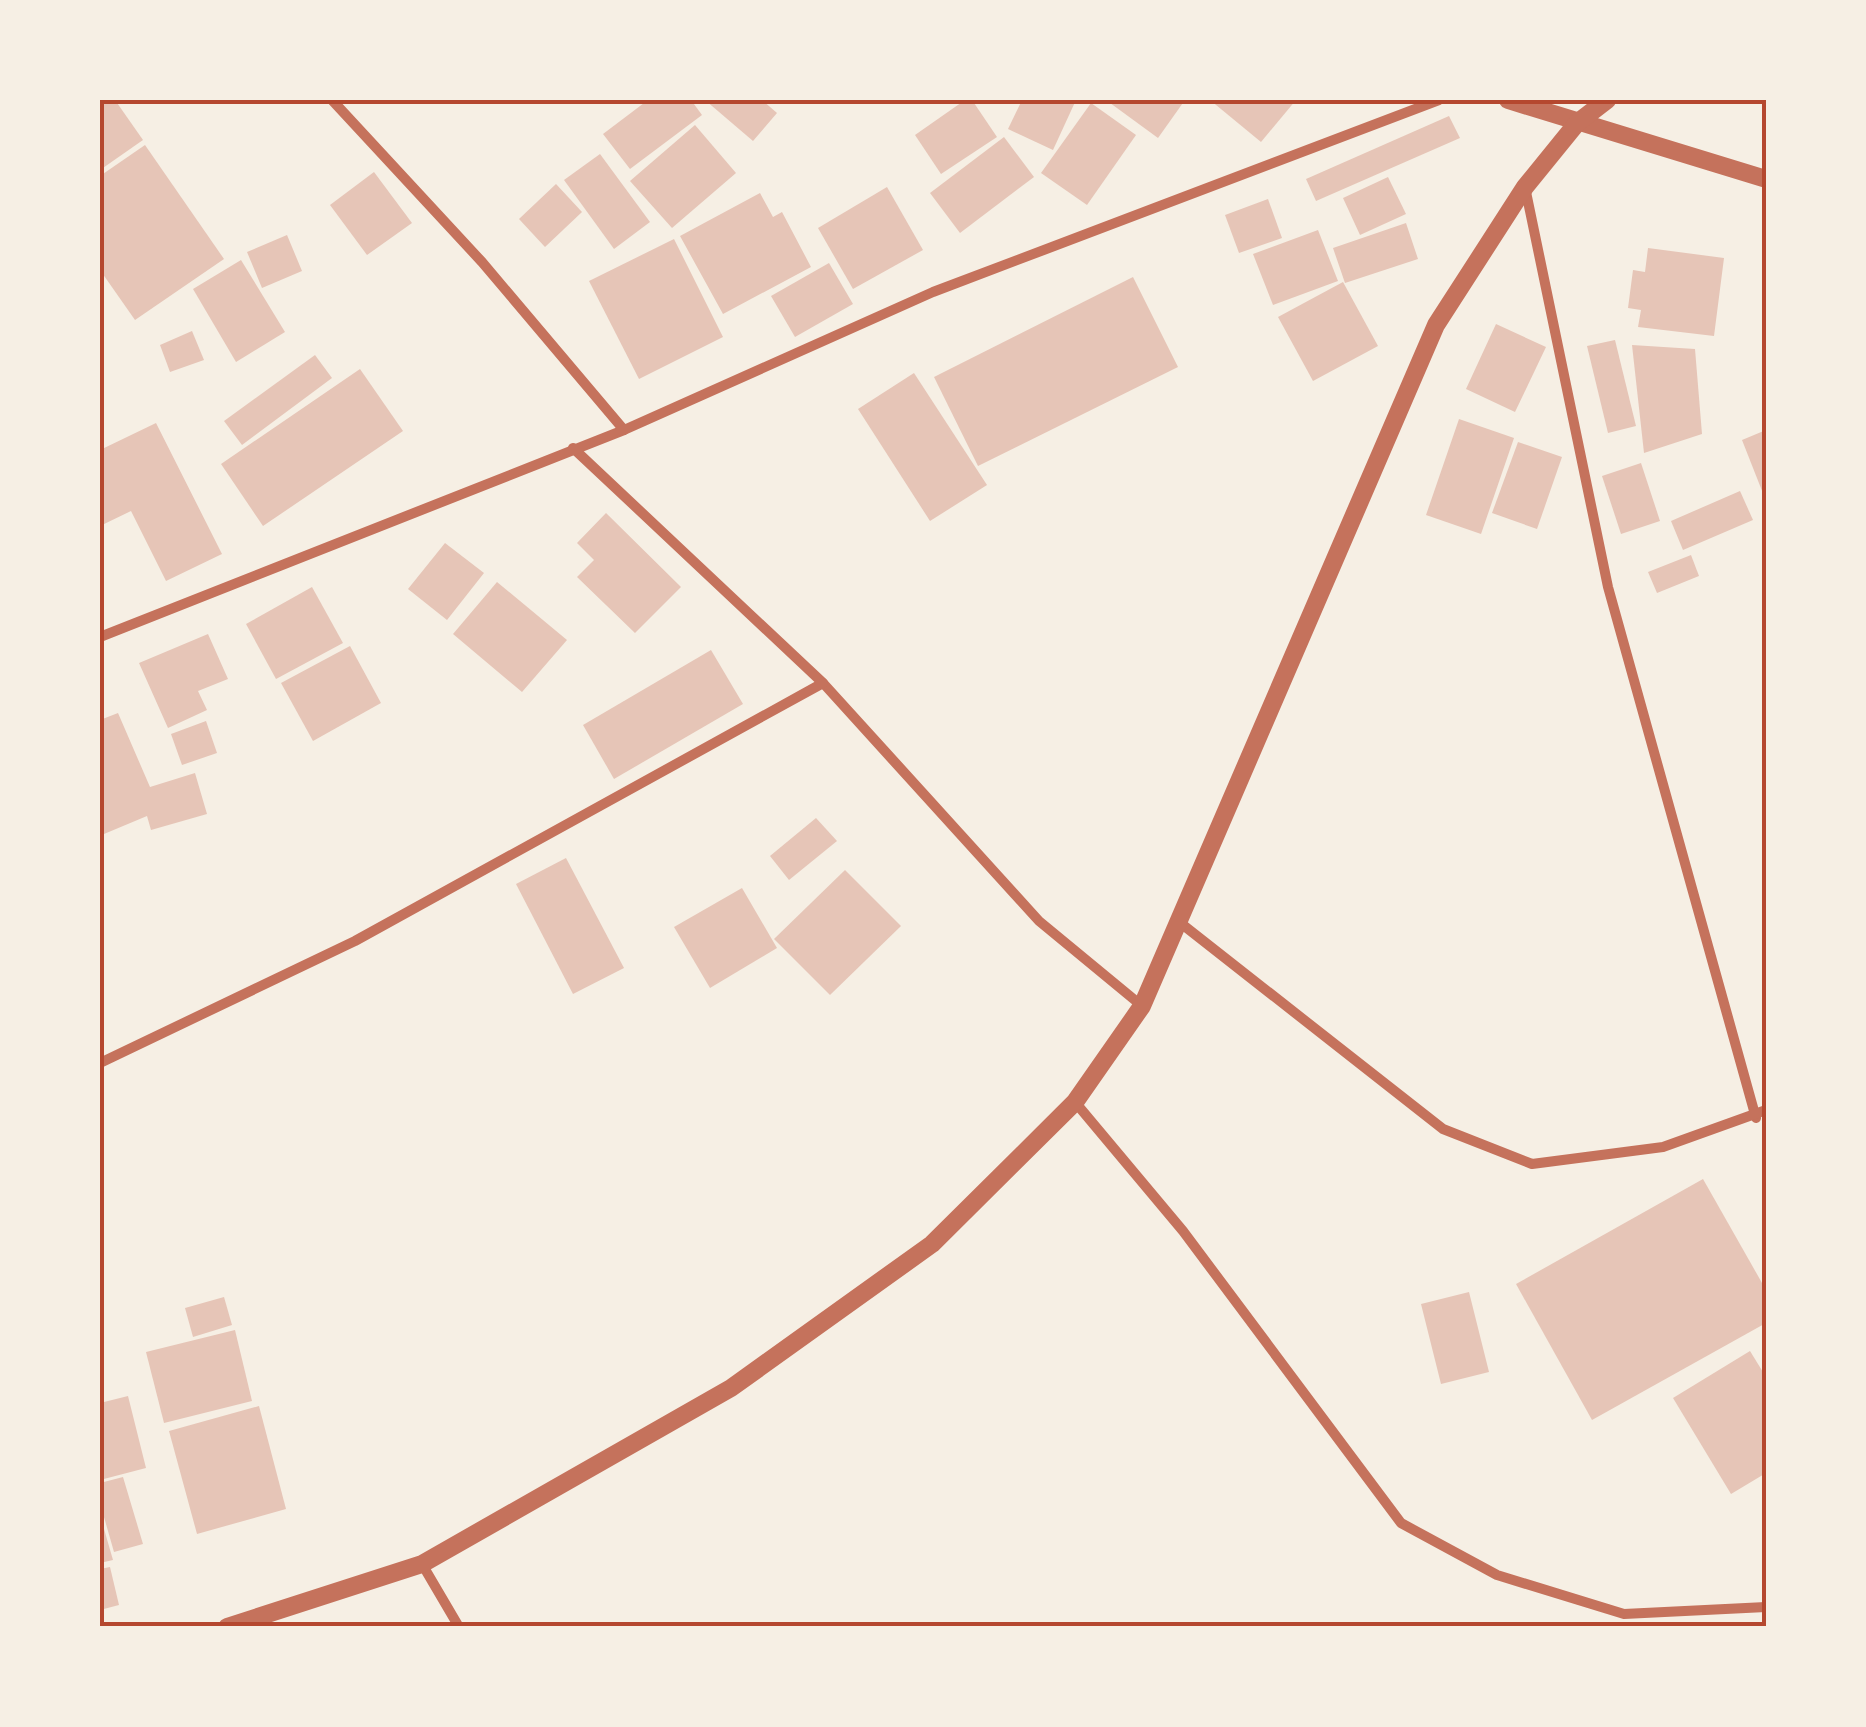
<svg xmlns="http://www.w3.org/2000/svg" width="1866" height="1727" viewBox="0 0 1866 1727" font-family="'PT Sans Narrow',sans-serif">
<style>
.building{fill:#e6c5b7}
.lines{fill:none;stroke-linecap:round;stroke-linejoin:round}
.minor{stroke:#c5725c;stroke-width:10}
.tertiary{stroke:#c5725c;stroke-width:18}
.neatline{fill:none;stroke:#b5482f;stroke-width:4}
</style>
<rect width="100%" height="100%" fill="#f6efe4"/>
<!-- building -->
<g class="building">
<path d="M 100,100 L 115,100 L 143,140 L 100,170 Z"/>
<path d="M 648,100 L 691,100 L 702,115 L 630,169 L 603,134 Z"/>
<path d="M 705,100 L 762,100 L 777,113 L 753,141 Z"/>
<path d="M 965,100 L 972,100 L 997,137 L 941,174 L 915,135 Z"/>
<path d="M 1022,100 L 1076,100 L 1053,150 L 1008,129 Z"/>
<path d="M 1106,100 L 1185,100 L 1158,138 Z"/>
<path d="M 1210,100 L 1296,100 L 1261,142 Z"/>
<path d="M 1091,103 L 1136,135 L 1087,205 L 1041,173 Z"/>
<path d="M 1449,116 L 1460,138 L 1316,201 L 1306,179 Z"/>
<path d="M 695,125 L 736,173 L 672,228 L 630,181 Z"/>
<path d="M 1004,137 L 1034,177 L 960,233 L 930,193 Z"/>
<path d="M 145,145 L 224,259 L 135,320 L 100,270 L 100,176 Z"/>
<path d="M 600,154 L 650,222 L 614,249 L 564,180 Z"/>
<path d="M 374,172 L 412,223 L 367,255 L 330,205 Z"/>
<path d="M 1388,177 L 1406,214 L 1360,235 L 1343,198 Z"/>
<path d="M 556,184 L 582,212 L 545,247 L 519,219 Z"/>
<path d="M 887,187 L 923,250 L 853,289 L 818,228 Z"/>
<path d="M 760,193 L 773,217 L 782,212 L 811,267 L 723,314 L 680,236 Z"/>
<path d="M 1268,199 L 1282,238 L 1239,253 L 1225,215 Z"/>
<path d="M 1406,223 L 1418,259 L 1345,283 L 1333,248 Z"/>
<path d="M 1318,230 L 1338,281 L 1273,305 L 1253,254 Z"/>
<path d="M 287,235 L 302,271 L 262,288 L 247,252 Z"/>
<path d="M 674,239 L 723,337 L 639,379 L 589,281 Z"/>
<path d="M 1648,248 L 1724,258 L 1714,336 L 1638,327 L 1641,310 L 1628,308 L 1633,270 L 1645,272 Z"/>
<path d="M 241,260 L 285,332 L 236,362 L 193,289 Z"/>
<path d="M 829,263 L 853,304 L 795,337 L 771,296 Z"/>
<path d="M 1133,277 L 1178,367 L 978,466 L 934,377 Z"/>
<path d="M 1343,282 L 1378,346 L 1313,381 L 1278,317 Z"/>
<path d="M 1496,324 L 1546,347 L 1515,412 L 1466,389 Z"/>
<path d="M 192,331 L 204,360 L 170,372 L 160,345 Z"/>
<path d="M 1615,340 L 1636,426 L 1608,433 L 1587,346 Z"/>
<path d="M 1632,345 L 1695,349 L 1702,434 L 1644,453 Z"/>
<path d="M 315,355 L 332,378 L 242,445 L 224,421 Z"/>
<path d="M 360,369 L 403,431 L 263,526 L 221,464 Z"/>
<path d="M 914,373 L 987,485 L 930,521 L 858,409 Z"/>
<path d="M 1459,419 L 1514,438 L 1481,534 L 1426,515 Z"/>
<path d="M 156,423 L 222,554 L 166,581 L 131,511 L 100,526 L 100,450 Z"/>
<path d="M 1766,430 L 1766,501 L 1742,440 Z"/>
<path d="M 1518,442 L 1562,457 L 1537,529 L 1492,513 Z"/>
<path d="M 1641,463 L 1660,521 L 1621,534 L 1602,476 Z"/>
<path d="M 1740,491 L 1753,520 L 1683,550 L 1671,521 Z"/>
<path d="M 606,513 L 681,587 L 635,633 L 577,577 L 594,560 L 577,543 Z"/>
<path d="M 445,543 L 484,573 L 447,620 L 408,589 Z"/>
<path d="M 1691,555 L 1699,576 L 1657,593 L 1648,572 Z"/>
<path d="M 497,582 L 567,640 L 522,692 L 453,634 Z"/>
<path d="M 312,587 L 343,643 L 276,679 L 246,624 Z"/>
<path d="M 208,634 L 228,679 L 198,691 L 207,710 L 168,728 L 139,663 Z"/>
<path d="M 350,646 L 381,703 L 313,741 L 281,683 Z"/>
<path d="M 711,650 L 743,704 L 614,779 L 583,725 Z"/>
<path d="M 118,713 L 150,787 L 195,773 L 207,814 L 151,830 L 147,816 L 104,834 L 100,824 L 100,720 Z"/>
<path d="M 206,721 L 217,753 L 182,765 L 171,734 Z"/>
<path d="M 816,818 L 837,841 L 789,880 L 770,856 Z"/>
<path d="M 566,858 L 624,968 L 573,994 L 516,884 Z"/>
<path d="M 845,870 L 901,926 L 830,995 L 774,939 Z"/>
<path d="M 742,888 L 777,948 L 710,988 L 674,927 Z"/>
<path d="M 1703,1179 L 1766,1290 L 1766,1323 L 1592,1420 L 1516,1284 Z"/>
<path d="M 1469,1292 L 1489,1372 L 1441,1384 L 1421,1304 Z"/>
<path d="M 224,1297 L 232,1325 L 193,1337 L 185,1308 Z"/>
<path d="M 235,1330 L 252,1401 L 164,1423 L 146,1352 Z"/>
<path d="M 1750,1351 L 1766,1377 L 1766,1473 L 1731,1494 L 1673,1398 Z"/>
<path d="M 128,1396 L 146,1468 L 100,1480 L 100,1403 Z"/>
<path d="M 259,1406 L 286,1509 L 197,1534 L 169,1431 Z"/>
<path d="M 123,1477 L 143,1544 L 114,1552 L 100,1503 L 104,1499 L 100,1483 Z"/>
<path d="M 100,1515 L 113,1560 L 100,1563 Z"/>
<path d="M 110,1567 L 119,1605 L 100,1610 L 100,1569 Z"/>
</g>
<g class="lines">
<!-- minor -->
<g class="minor">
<path d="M 332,100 L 482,262 L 624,430"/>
<path d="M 1525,187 L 1608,587 L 1756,1118"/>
<path d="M 573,448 L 823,683 L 1039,921 L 1142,1006"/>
<path d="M 100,637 L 624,430 L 933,292 L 1439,100"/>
<path d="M 1178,921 L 1443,1129 L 1532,1164 L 1663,1147 L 1766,1110"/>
<path d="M 100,1063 L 355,941 L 823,683"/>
<path d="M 1075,1102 L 1183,1231 L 1401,1523 L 1497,1575 L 1624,1614 L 1766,1607"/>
<path d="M 422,1564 L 459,1627"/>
</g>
<!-- tertiary -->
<g class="tertiary">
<path d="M 1508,100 L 1766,179"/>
<path d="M 227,1627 L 422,1564 L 731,1388 L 932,1244 L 1075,1102 L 1142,1006 L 1436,325 L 1525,187 L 1577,123 L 1607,100"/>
</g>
</g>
<!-- border -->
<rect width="1866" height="1727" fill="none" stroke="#f6efe4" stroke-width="205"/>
<rect x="102" y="102" width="1662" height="1522" class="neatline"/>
</svg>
